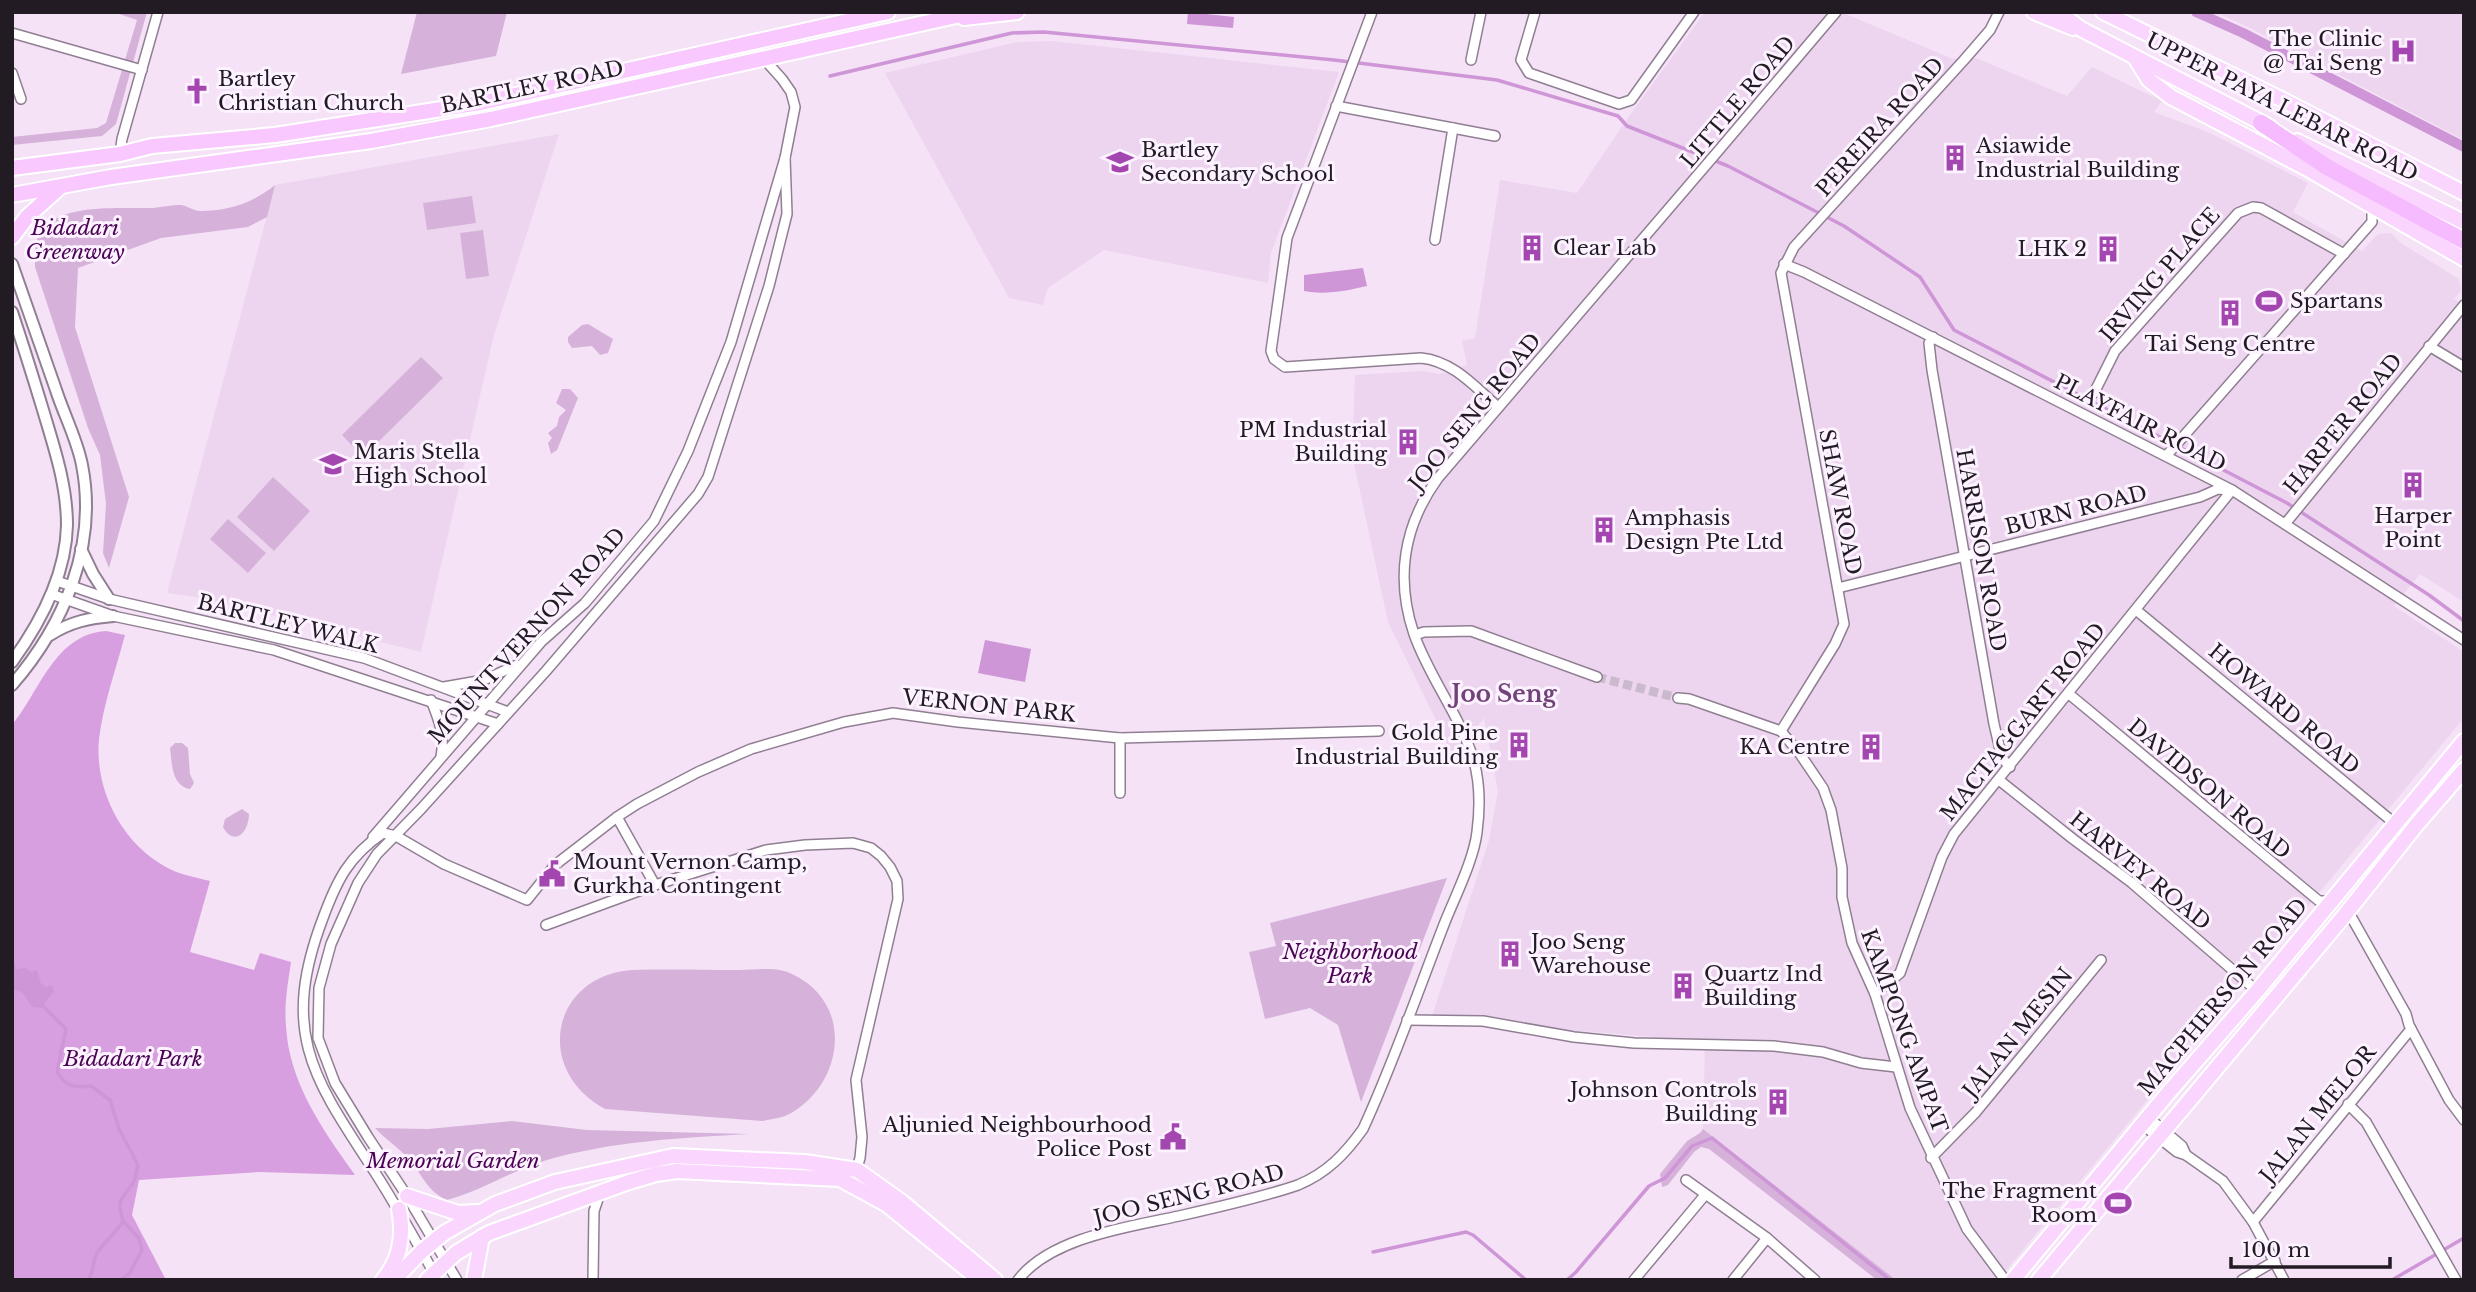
<svg xmlns="http://www.w3.org/2000/svg" width="2476" height="1292" viewBox="0 0 2476 1292" font-family="'Libre Baskerville',serif">
<style>
.built{fill:#edd5f0}
.green{fill:#d6b2db}
.forest{fill:#d79fdf}
.water{fill:#ce96d6}
.lines{fill:none;stroke-linecap:round;stroke-linejoin:round}
.stream{stroke:#ce96d6;stroke-width:3.5}
.canal{stroke:#ce96d6;stroke-width:10}
.minor-tunnel{stroke:#cbbacd;stroke-width:9;stroke-dasharray:9 4.5;stroke-linecap:butt}
.minor-casing{stroke:#907f92;stroke-width:12}
.tertiary-casing{stroke:#907f92;stroke-width:14}
.primary-casing{stroke:#fff;stroke-width:18}
.trunk-casing{stroke:#fff;stroke-width:18}
.motorway-casing{stroke:#fff;stroke-width:19}
.minor{stroke:#fff;stroke-width:9}
.tertiary{stroke:#fff;stroke-width:10}
.primary{stroke:#fad6fe;stroke-width:14}
.trunk{stroke:#f8c8fe;stroke-width:14}
.motorway{stroke:#f6bbfe;stroke-width:16}
.labels{text-anchor:middle;stroke-width:6;stroke-linejoin:round;paint-order:stroke}
.poi-label{font-size:21px;fill:#221b23;stroke:#fdf2ff;text-anchor:start}
.street-label{font-size:21px;fill:#221b23;stroke:#fdf2ff}
.park-label{font-size:21px;font-style:italic;fill:#4b0455;stroke:#fdf2ff}
.neighbourhood-label{font-size:23px;font-weight:bold;fill:#724379;stroke:#fdf2ff}
</style>
<rect width="100%" height="100%" fill="#f5e2f7"/>
<!-- built -->
<g class="built">
<path d="M 1705,12 L 1841,12 L 1953,59 L 1976,58 L 2067,96 L 2092,67 L 2162,101 L 2154,112 L 2208,132 L 2308,183 L 2293,212 L 2362,251 L 2378,234 L 2391,233 L 2401,243 L 2459,279 L 2461,291 L 2454,299 L 2464,305 L 2464,602 L 2420,574 L 2394,606 L 2464,652 L 2464,718 L 1998,1280 L 1896,1280 L 1703,1129 L 1705,1041 L 1431,1019 L 1489,840 L 1498,791 L 1484,718 L 1454,757 L 1388,622 L 1352,454 L 1355,375 L 1423,371 L 1440,374 L 1467,365 L 1462,341 L 1475,338 L 1500,180 L 1577,193 L 1627,119 Z"/>
<path d="M 2215,12 L 2464,12 L 2464,140 L 2248,27 Z"/>
<path d="M 1052,41 L 1339,72 L 1271,253 L 1268,283 L 1104,250 L 1048,288 L 1043,305 L 1009,298 L 885,73 L 1017,42 Z"/>
<path d="M 559,134 L 494,335 L 421,652 L 203,598 L 167,593 L 275,185 Z"/>
</g>
<!-- green -->
<g class="green">
<path d="M 113,12 L 147,12 L 116,124 L 102,136 L 12,145 L 12,137 L 97,128 L 106,123 L 137,20 Z"/>
<path d="M 417,12 L 507,12 L 496,56 L 401,74 Z"/>
<path d="M 275,185 L 267,217 L 248,227 L 161,238 L 78,268 L 75,327 L 129,497 L 109,568 L 103,553 L 106,504 L 100,455 L 88,428 L 35,267 C 35,256 34,241 41,231 C 62,202 122,209 153,208 C 162,207 171,205 180,205 C 187,205 193,211 200,211 C 228,211 253,203 275,185 Z"/>
<path d="M 472,196 L 476,223 L 427,230 L 423,203 Z"/>
<path d="M 483,230 L 489,276 L 466,279 L 460,233 Z"/>
<path d="M 588,324 L 613,339 L 608,353 L 600,355 L 592,346 L 572,348 L 568,342 L 568,337 L 582,325 Z"/>
<path d="M 421,357 L 443,378 L 363,457 L 342,435 Z"/>
<path d="M 562,389 L 570,389 L 578,398 L 557,450 L 551,454 L 548,443 L 552,438 L 548,433 L 557,426 L 559,417 L 566,410 L 556,403 Z"/>
<path d="M 273,477 L 310,511 L 274,551 L 237,517 Z"/>
<path d="M 228,519 L 266,553 L 248,573 L 210,539 Z"/>
<path d="M 175,743 L 182,743 L 188,748 L 190,774 L 194,783 L 190,789 C 171,786 172,762 170,748 Z"/>
<path d="M 242,809 L 249,814 C 249,831 235,848 223,827 L 225,819 Z"/>
<path d="M 1447,878 L 1361,1102 L 1338,1025 L 1310,1008 L 1265,1019 L 1249,952 L 1276,946 L 1270,923 Z"/>
<path d="M 632,970 C 668,969 704,970 739,970 C 756,970 777,966 792,974 C 853,1002 845,1080 793,1112 C 783,1118 773,1119 762,1121 L 605,1109 C 533,1070 551,976 632,970 Z"/>
<path d="M 512,1121 L 587,1130 L 749,1134 C 681,1138 613,1141 547,1160 C 512,1170 482,1191 447,1200 C 425,1191 421,1170 405,1155 C 395,1145 384,1138 375,1128 L 428,1129 Z"/>
<path d="M 1703,1129 L 1896,1280 L 1877,1280 L 1709,1149 L 1701,1147 L 1694,1152 L 1668,1185 L 1662,1187 L 1660,1174 L 1687,1141 L 1700,1133 Z"/>
</g>
<!-- forest -->
<path class="forest" d="M 106,631 L 125,635 C 116,669 103,705 99,739 C 94,793 125,849 174,871 C 186,876 199,878 210,881 L 190,952 L 254,970 L 260,953 L 291,962 C 288,983 284,1004 286,1026 C 289,1083 323,1130 355,1175 L 259,1172 L 139,1180 L 132,1215 L 166,1280 L 12,1280 L 12,725 C 40,691 55,634 106,631 Z"/>
<!-- water -->
<g class="water">
<path d="M 1188,12 L 1234,17 L 1233,28 L 1187,24 Z"/>
<path d="M 1363,268 L 1367,286 C 1345,291 1326,295 1304,291 L 1304,275 Z"/>
<path d="M 985,640 L 1031,649 L 1025,682 L 978,673 Z"/>
<path d="M 25,968 L 32,972 L 37,970 L 41,984 L 46,987 L 52,985 L 54,991 L 41,1008 L 32,1007 L 23,993 L 12,989 L 12,970 Z"/>
</g>
<g class="lines">
<!-- stream -->
<g class="stream">
<path d="M 830,76 L 1012,33 L 1044,32 L 1334,60 L 1497,80 L 1618,116 L 1627,126 L 1728,166 L 1844,226 L 1920,277 L 1954,330 L 2287,503 L 2429,595 L 2464,621"/>
<path d="M 12,961 L 15,972"/>
<path d="M 41,1004 L 66,1029 L 57,1072 C 66,1087 76,1088 91,1086 L 110,1100 L 119,1129 L 138,1165 C 136,1172 136,1181 131,1186 C 119,1203 117,1199 123,1221 C 116,1233 105,1241 97,1253 C 92,1262 94,1272 88,1280"/>
<path d="M 1373,1252 L 1466,1232 L 1473,1235 L 1526,1280"/>
<path d="M 121,1280 L 130,1273 L 142,1250 L 139,1238 L 123,1221"/>
<path d="M 1567,1280 L 1576,1272 L 1649,1186 L 1665,1178 L 1692,1146 L 1712,1138 L 1890,1280"/>
<path d="M 2392,1280 L 2464,1238"/>
</g>
<!-- canal -->
<path class="canal" d="M 2196,12 L 2243,33 L 2464,147"/>
<!-- minor-tunnel -->
<path class="minor-tunnel" d="M 1597,677 L 1678,698"/>
<!-- minor casing -->
<g class="minor-casing">
<g id="minor">
<path d="M 1372,12 L 1287,238 L 1271,351 L 1274,359 L 1285,367 L 1421,358 C 1453,361 1475,387 1498,407"/>
<path d="M 1535,12 L 1521,60 L 1529,73 L 1619,104 L 1631,100 L 1694,12"/>
<path d="M 12,33 L 142,70"/>
<path d="M 1471,60 L 1481,12"/>
<path d="M 12,73 L 21,99"/>
<path d="M 1336,106 L 1495,136"/>
<path d="M 120,154 L 122,139 L 158,12"/>
<path d="M 1435,240 L 1453,128"/>
<path d="M 1784,264 L 1804,272 L 2232,490 L 2464,640"/>
<path d="M 1933,337 L 1929,343 L 1932,370 L 1994,724 L 2002,758 L 2010,767"/>
<path d="M 2429,346 L 2464,367"/>
<path d="M 2094,393 L 2115,351 L 2238,213 L 2253,207 L 2261,208 L 2344,254"/>
<path d="M 2167,455 L 2372,222 L 2372,206"/>
<path d="M 2285,524 L 2464,305"/>
<path d="M 57,581 L 109,599 L 364,658 L 508,712"/>
<path d="M 1838,588 L 2200,497 L 2218,489 L 2229,490"/>
<path d="M 51,594 L 113,616 L 274,650 L 498,724"/>
<path d="M 2136,610 L 2399,827"/>
<path d="M 1415,635 L 1424,632 L 1471,631 L 1597,677"/>
<path d="M 444,687 L 484,680 L 517,665"/>
<path d="M 2069,694 L 2319,901 L 2331,901"/>
<path d="M 1678,698 L 1689,699 L 1781,731 L 1800,754 L 1823,788 L 1831,810 L 1842,868 L 1842,897 L 1852,943 L 1875,994 L 1910,1108 L 1967,1229 L 2005,1280"/>
<path d="M 431,700 C 439,720 445,735 441,757"/>
<path d="M 1781,731 L 1835,644 L 1844,624 L 1781,273 L 1794,247 L 1964,60 L 1990,30 L 1999,12"/>
<path d="M 1120,738 L 1120,793"/>
<path d="M 1999,780 L 2073,839 L 2132,883 L 2257,991"/>
<path d="M 617,817 L 655,885"/>
<path d="M 373,837 L 541,642 L 585,603 L 654,521 L 688,451 L 731,342 L 785,158 L 795,107 L 791,92 L 782,79 L 763,58"/>
<path d="M 2348,911 L 2406,1014 L 2409,1025 L 2449,1100 L 2464,1120"/>
<path d="M 546,925 L 655,885 L 766,850 L 805,845 L 853,843 L 871,848 L 881,856 L 890,867 L 897,881 L 898,899 L 856,1080 L 862,1137 L 860,1158 L 852,1184"/>
<path d="M 1875,994 L 1900,973 L 1942,857 L 1954,834 L 2232,490"/>
<path d="M 1407,1020 L 1483,1021 L 1574,1037 L 1634,1043 L 1774,1046 L 1823,1052 L 1861,1063 L 1896,1067"/>
<path d="M 2348,1104 L 2366,1122 L 2456,1280"/>
<path d="M 2149,1118 L 2182,1146 L 2186,1155"/>
<path d="M 2143,1125 L 2177,1152 L 2186,1155 L 2223,1181 L 2253,1222 L 2284,1280"/>
<path d="M 1931,1158 L 1976,1112 L 2101,960"/>
<path d="M 1686,1180 L 1767,1238 L 1815,1280"/>
<path d="M 2253,1222 L 2411,1029"/>
<path d="M 435,1275 C 416,1241 397,1207 376,1174 C 314,1079 279,1034 323,918 C 337,880 349,856 383,833 L 396,836 L 444,864 L 527,900 L 555,865 L 617,817 L 637,804 L 698,772 L 751,749 L 844,722 L 893,713 L 958,722 L 1120,738 L 1379,731"/>
<path d="M 457,1280 L 407,1196 L 368,1137 L 335,1083 L 318,1038 L 319,988 L 331,944 L 358,883 L 377,854 L 421,809 L 546,671 L 698,494 L 708,477 L 769,286 L 787,214 L 785,158"/>
<path d="M 593,1280 L 594,1211 L 600,1193"/>
<path d="M 1018,1280 C 1051,1237 1129,1227 1179,1216 C 1219,1207 1260,1198 1298,1185 C 1327,1173 1345,1154 1363,1129 C 1394,1062 1418,991 1445,922 C 1455,897 1474,859 1477,832 C 1480,809 1480,781 1473,758 C 1459,714 1429,677 1414,634 C 1395,578 1404,525 1438,478 C 1571,324 1704,168 1836,12"/>
<path d="M 1634,1280 L 1705,1195"/>
<path d="M 1733,1280 L 1767,1238"/>
<path d="M 2242,1280 L 2275,1261"/>
</g>
</g>
<!-- tertiary casing -->
<g class="tertiary-casing">
<g id="tertiary">
<path d="M 12,264 C 27,306 41,348 56,390 C 64,415 77,439 82,465 C 98,546 64,625 12,685"/>
<path d="M 12,312 C 23,345 33,377 43,410 C 54,447 67,485 67,525 C 66,575 41,622 12,662"/>
<path d="M 81,549 L 93,574 L 109,599"/>
<path d="M 50,635 C 70,622 89,618 113,616"/>
</g>
</g>
<!-- primary casing -->
<g class="primary-casing">
<g id="primary">
<path d="M 2034,12 L 2073,28"/>
<path d="M 2059,12 L 2081,29 L 2270,127"/>
<path d="M 2103,12 L 2279,98 L 2464,193"/>
<path d="M 2136,59 L 2149,80 L 2171,97 L 2306,168 L 2464,259"/>
<path d="M 2297,141 L 2464,222"/>
<path d="M 407,1196 L 458,1213 L 477,1212"/>
<path d="M 383,1280 C 401,1259 404,1235 399,1209"/>
<path d="M 394,1280 L 422,1251 L 444,1233 L 495,1204 L 555,1182 L 673,1156 L 805,1162 L 857,1170 L 902,1202 L 995,1280"/>
<path d="M 427,1280 L 456,1253 L 489,1233 L 629,1182 L 656,1174 L 677,1171 L 840,1179 L 886,1204 L 980,1280"/>
<path d="M 474,1280 L 482,1237"/>
<path d="M 2013,1280 L 2169,1092 L 2257,991 L 2464,741"/>
<path d="M 2039,1280 L 2344,916 L 2418,823 L 2464,770"/>
</g>
</g>
<!-- trunk casing -->
<g class="trunk-casing">
<g id="trunk">
<path d="M 964,18 L 1017,12"/>
<path d="M 12,168 L 120,154 L 152,146 L 275,135 L 480,103 L 888,12"/>
<path d="M 12,195 L 111,177 L 371,141 L 491,119 L 974,12"/>
<path d="M 12,237 L 27,217 L 59,188"/>
</g>
</g>
<!-- motorway casing -->
<g class="motorway-casing">
<path id="motorway" d="M 2261,123 L 2327,167 L 2464,241"/>
</g>
<!-- minor -->
<use href="#minor" class="minor"/>
<!-- tertiary -->
<use href="#tertiary" class="tertiary"/>
<!-- primary -->
<use href="#primary" class="primary"/>
<!-- trunk -->
<use href="#trunk" class="trunk"/>
<!-- motorway -->
<use href="#motorway" class="motorway"/>
</g>
<!-- icons -->
<defs>
<g id="hospital-bare" transform="scale(2.1)"><path d="M-5-5h3v3.5h4V-5h3V5h-3V1.5h-4V5h-3Z" fill="#a346b0" stroke="#fdf2ff" stroke-width="2.5" paint-order="stroke"/></g>
<g id="church-bare" transform="scale(2.1)"><path d="M-1.2-6h2.4v3.5h3.3v2.4h-3.3V6h-2.4V-.1h-3.3v-2.4h3.3Z" fill="#a346b0" stroke="#fdf2ff" stroke-width="2.5" paint-order="stroke"/></g>
<g id="building-bare" transform="scale(2.1)"><path d="M-4-6H4V6H1V3H-1V6H-4ZM-2.5-4.3h1.7v1.8h-1.7ZM.8-4.3h1.7v1.8H.8ZM-2.5-1h1.7V.8h-1.7ZM.8-1h1.7V.8H.8Z" fill="#a346b0" stroke="#fdf2ff" stroke-width="2.5" paint-order="stroke"/></g>
<g id="school-bare" transform="scale(2.1)"><path d="M0-5L7-2L0 1L-7-2ZM-4 1L0 2.5L4 1V4Q0 6-4 4Z" fill="#a346b0" stroke="#fdf2ff" stroke-width="2.5" paint-order="stroke"/></g>
<g id="stadium-bare" transform="scale(2.1)"><path d="M0-5a6.5 5 0 1 0 0 10a6.5 5 0 1 0 0-10ZM-3.5-1.8h7v3.6h-7Z" fill="#a346b0" stroke="#fdf2ff" stroke-width="2.5" paint-order="stroke"/></g>
<g id="civic-bare" transform="scale(2.1)"><path d="M-.6-6.5H3V-4.5H.6V-3L4-1V1h2V6H-6V1h2V-1L-.6-3ZM-1.2 2.5V6h2.4V2.5Z" fill="#a346b0" stroke="#fdf2ff" stroke-width="2.5" paint-order="stroke"/></g>
</defs>
<g fill-rule="evenodd">
<use href="#hospital-bare" x="2403" y="51"/>
<use href="#church-bare" x="197" y="91"/>
<use href="#building-bare" x="1955" y="158"/>
<use href="#school-bare" x="1120" y="162"/>
<use href="#building-bare" x="1532" y="248"/>
<use href="#building-bare" x="2108" y="249"/>
<use href="#stadium-bare" x="2269" y="301"/>
<use href="#building-bare" x="2230" y="313"/>
<use href="#building-bare" x="1408" y="442"/>
<use href="#school-bare" x="333" y="464"/>
<use href="#building-bare" x="2413" y="485"/>
<use href="#building-bare" x="1604" y="530"/>
<use href="#building-bare" x="1519" y="745"/>
<use href="#building-bare" x="1871" y="747"/>
<use href="#civic-bare" x="552" y="874"/>
<use href="#building-bare" x="1510" y="954"/>
<use href="#building-bare" x="1683" y="986"/>
<use href="#building-bare" x="1778" y="1102"/>
<use href="#civic-bare" x="1173" y="1137"/>
<use href="#stadium-bare" x="2118" y="1203"/>
</g>
<g class="labels">
<!-- poi labels -->
<g class="poi-label">
<text x="2382" y="46" text-anchor="end">The Clinic<tspan x="2382" dy="24">@ Tai Seng</tspan></text>
<text x="218" y="86">Bartley<tspan x="218" dy="24">Christian Church</tspan></text>
<text x="1976" y="153">Asiawide<tspan x="1976" dy="24">Industrial Building</tspan></text>
<text x="1141" y="157">Bartley<tspan x="1141" dy="24">Secondary School</tspan></text>
<text x="1553" y="255">Clear Lab</text>
<text x="2087" y="256" text-anchor="end">LHK 2</text>
<text x="2290" y="308">Spartans</text>
<text x="2230" y="351" text-anchor="middle">Tai Seng Centre</text>
<text x="1387" y="437" text-anchor="end">PM Industrial<tspan x="1387" dy="24">Building</tspan></text>
<text x="354" y="459">Maris Stella<tspan x="354" dy="24">High School</tspan></text>
<text x="2413" y="523" text-anchor="middle">Harper<tspan x="2413" dy="24">Point</tspan></text>
<text x="1625" y="525">Amphasis<tspan x="1625" dy="24">Design Pte Ltd</tspan></text>
<text x="1498" y="740" text-anchor="end">Gold Pine<tspan x="1498" dy="24">Industrial Building</tspan></text>
<text x="1850" y="754" text-anchor="end">KA Centre</text>
<text x="573" y="869">Mount Vernon Camp,<tspan x="573" dy="24">Gurkha Contingent</tspan></text>
<text x="1531" y="949">Joo Seng<tspan x="1531" dy="24">Warehouse</tspan></text>
<text x="1704" y="981">Quartz Ind<tspan x="1704" dy="24">Building</tspan></text>
<text x="1757" y="1097" text-anchor="end">Johnson Controls<tspan x="1757" dy="24">Building</tspan></text>
<text x="1152" y="1132" text-anchor="end">Aljunied Neighbourhood<tspan x="1152" dy="24">Police Post</tspan></text>
<text x="2097" y="1198" text-anchor="end">The Fragment<tspan x="2097" dy="24">Room</tspan></text>
</g>
<!-- street labels -->
<g class="street-label">
<text transform="translate(532 87) rotate(-12)" y="7">BARTLEY ROAD</text>
<text transform="translate(1738 102) rotate(-50)" y="7">LITTLE ROAD</text>
<text transform="translate(2282 107) rotate(27)" y="7">UPPER PAYA LEBAR ROAD</text>
<text transform="translate(1880 127) rotate(-48)" y="7">PEREIRA ROAD</text>
<text transform="translate(2160 275) rotate(-49)" y="7">IRVING PLACE</text>
<text transform="translate(1475 412) rotate(-51)" y="7">JOO SENG ROAD</text>
<text transform="translate(2140 423) rotate(27)" y="7">PLAYFAIR ROAD</text>
<text transform="translate(2343 424) rotate(-51)" y="7">HARPER ROAD</text>
<text transform="translate(1840 502) rotate(79)" y="7">SHAW ROAD</text>
<text transform="translate(2076 510) rotate(-14)" y="7">BURN ROAD</text>
<text transform="translate(1981 550) rotate(80)" y="7">HARRISON ROAD</text>
<text transform="translate(288 624) rotate(14)" y="7">BARTLEY WALK</text>
<text transform="translate(527 636) rotate(-48)" y="7">MOUNT VERNON ROAD</text>
<text transform="translate(989 706) rotate(6)" y="7">VERNON PARK</text>
<text transform="translate(2284 709) rotate(40)" y="7">HOWARD ROAD</text>
<text transform="translate(2023 722) rotate(-51)" y="7">MACTAGGART ROAD</text>
<text transform="translate(2209 789) rotate(40)" y="7">DAVIDSON ROAD</text>
<text transform="translate(2140 871) rotate(39)" y="7">HARVEY ROAD</text>
<text transform="translate(2223 997) rotate(-50)" y="7">MACPHERSON ROAD</text>
<text transform="translate(1904 1031) rotate(70)" y="7">KAMPONG AMPAT</text>
<text transform="translate(2018 1033) rotate(-51)" y="7">JALAN MESIN</text>
<text transform="translate(2318 1114) rotate(-51)" y="7">JALAN MELOR</text>
<text transform="translate(1189 1195) rotate(-14)" y="7">JOO SENG ROAD</text>
</g>
<!-- park labels -->
<g class="park-label">
<text x="75" y="235">Bidadari<tspan x="75" dy="24">Greenway</tspan></text>
<text x="1350" y="959">Neighborhood<tspan x="1350" dy="24">Park</tspan></text>
<text x="133" y="1066">Bidadari Park</text>
<text x="453" y="1168">Memorial Garden</text>
</g>
<!-- neighbourhood labels -->
<g class="neighbourhood-label">
<text x="1504" y="702">Joo Seng</text>
</g>
</g>
<!-- border -->
<rect width="2476" height="1292" fill="none" stroke="#221b23" stroke-width="28"/>
<!-- scale -->
<path d="M2231 1257v10h159v-10" fill="none" stroke="#221b23" stroke-width="3.5"/>
<text x="2242" y="1257" font-size="21" fill="#221b23" stroke="#fdf2ff" stroke-width="5" paint-order="stroke">100 m</text>
</svg>
